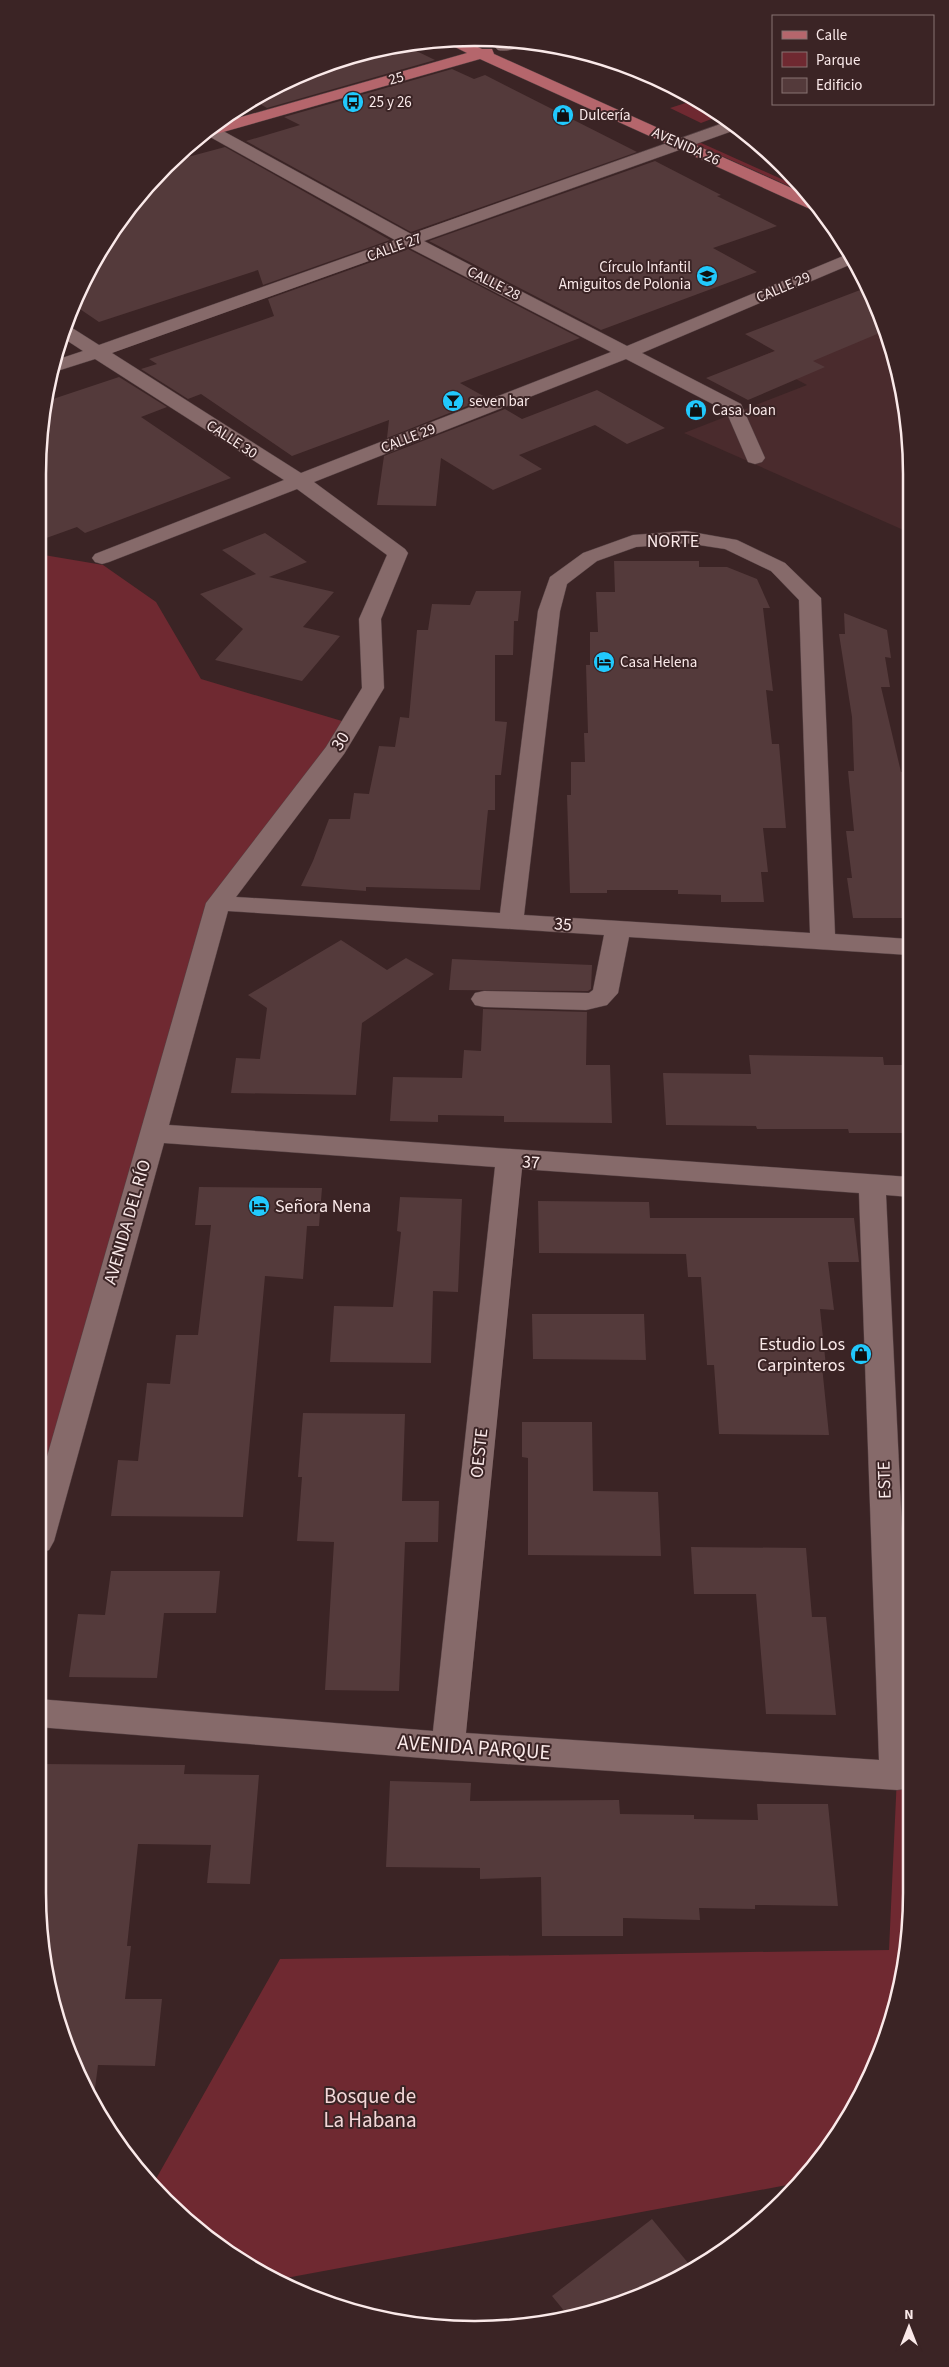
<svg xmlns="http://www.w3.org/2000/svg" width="949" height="2367" viewBox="0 0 949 2367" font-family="'Source Sans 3',sans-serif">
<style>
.built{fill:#4a2b2d}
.green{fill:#6f2931}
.building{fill:#543a3b}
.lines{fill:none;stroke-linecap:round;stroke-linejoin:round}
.minor-casing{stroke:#554143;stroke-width:1}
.major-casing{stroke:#554143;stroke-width:1}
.minor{fill:#866a6a;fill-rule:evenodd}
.major{fill:#b5666c;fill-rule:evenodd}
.labels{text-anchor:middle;stroke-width:4;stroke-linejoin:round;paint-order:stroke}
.far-street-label{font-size:15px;fill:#fae9e9;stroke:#3b2425}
.far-poi-label{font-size:15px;fill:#fae9e9;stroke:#3b2425;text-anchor:start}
.street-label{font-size:18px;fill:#fae9e9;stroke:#3b2425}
.poi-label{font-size:18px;fill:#fae9e9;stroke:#3b2425;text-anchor:start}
.near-street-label{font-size:21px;fill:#fae9e9;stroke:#3b2425}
.near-park-label{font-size:21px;fill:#f4d8d9;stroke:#3b2425}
.rim{fill:none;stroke:#fae9e9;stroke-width:2.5}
</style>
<rect width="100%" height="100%" fill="#3b2425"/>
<!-- built -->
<path class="built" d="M 869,313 L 877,316 L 908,417 L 908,532 L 684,433 L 807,385 L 757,358 Z"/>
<!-- green -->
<g class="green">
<path d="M 695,100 L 722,115 L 701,123 L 670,108 Z"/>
<path d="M 699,142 L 806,190 L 809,195 L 695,144 Z"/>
<path d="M 38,554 L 103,565 L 156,602 L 201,679 L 352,724 L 218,903 L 38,1542 Z"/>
<path d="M 911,1774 L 911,1892 L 888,2033 L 821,2159 L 788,2189 L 787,2185 L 275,2280 L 256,2271 L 152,2186 L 280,1959 L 889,1950 L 897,1776 Z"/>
</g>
<!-- building -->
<g class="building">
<path d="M 404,45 L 435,60 L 267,108 L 253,100 L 282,82 L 357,54 Z"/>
<path d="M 452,69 L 474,79 L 485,75 L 637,152 L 411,232 L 246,141 L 300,125 L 284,117 Z"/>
<path d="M 225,147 L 390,240 L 263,285 L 258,270 L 99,322 L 74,305 L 96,256 L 146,187 L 173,161 Z"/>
<path d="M 655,161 L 721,195 L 717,196 L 777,226 L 713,248 L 757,272 L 601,330 L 429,241 Z"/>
<path d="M 408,249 L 580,338 L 460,383 L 487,398 L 387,438 L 389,420 L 292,456 L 201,394 L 188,399 L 141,369 L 157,364 L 149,359 L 274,316 L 268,299 Z"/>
<path d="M 868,287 L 882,332 L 813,361 L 825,367 L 748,400 L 706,378 L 775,351 L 745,334 Z"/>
<path d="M 119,377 L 167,407 L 141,417 L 231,478 L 85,533 L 77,527 L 38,541 L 38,474 L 50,400 Z"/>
<path d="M 597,390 L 665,428 L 627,444 L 595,425 L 519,455 L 542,469 L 493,490 L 441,458 L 436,506 L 377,505 L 384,456 L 505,409 L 522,419 Z"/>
<path d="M 265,533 L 307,562 L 269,577 L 334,592 L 303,627 L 340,636 L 302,681 L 215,660 L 243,629 L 200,594 L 256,574 L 222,550 Z"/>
<path d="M 614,561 L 699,561 L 699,567 L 727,567 L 757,579 L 770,608 L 763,608 L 773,691 L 766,690 L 772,744 L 779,744 L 786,828 L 763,828 L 768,872 L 761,872 L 764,902 L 721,902 L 721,895 L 678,894 L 678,890 L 607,890 L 607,893 L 570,893 L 567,795 L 571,795 L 571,762 L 585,762 L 584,733 L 588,733 L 586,665 L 590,665 L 590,632 L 598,632 L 596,592 L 615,592 Z"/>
<path d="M 476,591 L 521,591 L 518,621 L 514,621 L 513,655 L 495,655 L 495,721 L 507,722 L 501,775 L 495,775 L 495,810 L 488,810 L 480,890 L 366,887 L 366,891 L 301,886 L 313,861 L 329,819 L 350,819 L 354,793 L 369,794 L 379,746 L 395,747 L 400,717 L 409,718 L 417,630 L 428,630 L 432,604 L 470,605 Z"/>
<path d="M 844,613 L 887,630 L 891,658 L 885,657 L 890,687 L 881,687 L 901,772 L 909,772 L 909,918 L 853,918 L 847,878 L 852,878 L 846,831 L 854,831 L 848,771 L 854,771 L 852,717 L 839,634 L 845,634 Z"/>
<path d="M 341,940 L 387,970 L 406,958 L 434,974 L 362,1023 L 356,1095 L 231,1093 L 236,1058 L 260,1059 L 267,1008 L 248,995 Z"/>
<path d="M 452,959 L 592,965 L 591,989 L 588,991 L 449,990 Z"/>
<path d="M 483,1009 L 587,1012 L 586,1065 L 610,1065 L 612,1123 L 504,1122 L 504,1116 L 438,1115 L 438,1122 L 390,1121 L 393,1077 L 462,1078 L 464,1050 L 481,1051 Z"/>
<path d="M 749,1055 L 883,1057 L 884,1065 L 909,1065 L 910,1133 L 849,1133 L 848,1129 L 757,1129 L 756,1126 L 666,1125 L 663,1073 L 751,1074 Z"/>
<path d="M 199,1187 L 322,1188 L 319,1226 L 307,1226 L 303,1279 L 265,1276 L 243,1517 L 111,1516 L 118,1460 L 138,1461 L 147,1383 L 170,1384 L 176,1335 L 198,1335 L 211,1225 L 195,1225 Z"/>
<path d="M 400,1197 L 462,1199 L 458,1292 L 433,1291 L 431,1363 L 330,1362 L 334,1306 L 393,1307 L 401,1232 L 397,1231 Z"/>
<path d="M 538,1201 L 649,1202 L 650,1218 L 854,1218 L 859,1262 L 828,1262 L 834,1310 L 820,1309 L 826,1366 L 822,1366 L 829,1435 L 719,1434 L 714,1365 L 707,1365 L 701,1277 L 688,1277 L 686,1254 L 539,1253 Z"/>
<path d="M 532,1314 L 644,1314 L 646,1360 L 533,1359 Z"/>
<path d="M 303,1413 L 405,1414 L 402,1501 L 439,1501 L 438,1542 L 405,1542 L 399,1691 L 325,1690 L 334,1542 L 297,1541 L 302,1477 L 298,1477 Z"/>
<path d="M 522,1422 L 592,1422 L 593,1491 L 658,1492 L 661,1556 L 528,1555 L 528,1458 L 522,1457 Z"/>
<path d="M 691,1547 L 806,1548 L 812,1617 L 826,1617 L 836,1715 L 766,1714 L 756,1594 L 694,1594 Z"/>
<path d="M 111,1571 L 220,1571 L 216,1613 L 164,1613 L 157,1678 L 69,1677 L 78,1614 L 105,1615 Z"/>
<path d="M 38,1764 L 185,1765 L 184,1774 L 259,1775 L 250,1884 L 207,1883 L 211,1845 L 138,1844 L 127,1946 L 131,1946 L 125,1999 L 162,1999 L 155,2066 L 98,2065 L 93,2104 L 61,2033 L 38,1892 Z"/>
<path d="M 390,1781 L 471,1783 L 470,1801 L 619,1800 L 620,1814 L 694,1815 L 694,1819 L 758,1820 L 757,1804 L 828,1804 L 838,1906 L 755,1905 L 755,1909 L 699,1908 L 700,1920 L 623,1918 L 623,1936 L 542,1936 L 541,1877 L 480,1879 L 480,1868 L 386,1867 Z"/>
<path d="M 652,2219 L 693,2269 L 642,2296 L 570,2318 L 552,2296 Z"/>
</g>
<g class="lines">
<!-- minor casing -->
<g class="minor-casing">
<g id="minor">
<path d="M 508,40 L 530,41 C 524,48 506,52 498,50 L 495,47 L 498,44 Z"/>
<path d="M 729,121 L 738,129 L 424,241 L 627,346 L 848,254 L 854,263 L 642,353 L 741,404 L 765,458 L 762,462 L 755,464 L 748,462 L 726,411 L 626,359 L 314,482 L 405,549 L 408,553 L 381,619 L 384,688 L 344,754 L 236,897 L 500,913 L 538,611 L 550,577 L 583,553 L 633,535 L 686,531 L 737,540 L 785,563 L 821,598 L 835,934 L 909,939 L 909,955 L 629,937 L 618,993 L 607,1005 L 586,1010 L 484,1007 L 475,1005 L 471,999 L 475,993 L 484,991 L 589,993 L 593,990 L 604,935 L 228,911 L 169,1125 L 910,1177 L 910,1197 L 886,1195 L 911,1716 L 911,1788 L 897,1790 L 448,1760 L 38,1727 L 38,1699 L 433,1731 L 495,1167 L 164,1143 L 54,1541 L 49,1550 L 38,1553 L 38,1488 L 206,903 L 326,747 L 362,688 L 359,619 L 387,555 L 297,489 L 109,562 L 102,564 L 95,562 L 92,558 L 95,554 L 284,480 L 95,359 L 54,372 L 56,360 L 83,351 L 60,336 L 65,325 L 69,326 L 99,345 L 395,240 L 203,133 L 212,125 L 411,234 ZM 408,247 L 611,352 L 301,473 L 112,353 ZM 686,543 L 725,549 L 771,571 L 799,600 L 810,933 L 524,915 L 560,611 L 567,584 L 597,561 L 636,547 ZM 522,1169 L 859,1193 L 879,1760 L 466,1733 Z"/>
</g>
</g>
<!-- major casing -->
<g class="major-casing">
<path id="major" d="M 446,38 L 461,39 L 482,49 L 492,49 L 494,54 L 809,196 L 819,209 L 810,209 L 480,59 L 209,136 L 199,137 L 213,125 L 467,53 L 439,39 Z"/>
</g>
<!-- minor -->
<use href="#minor" class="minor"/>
<!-- major -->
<use href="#major" class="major"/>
</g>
<!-- icons -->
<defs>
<g id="bus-disc" transform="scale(1.125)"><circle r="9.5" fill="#21c9fd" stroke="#3b2425"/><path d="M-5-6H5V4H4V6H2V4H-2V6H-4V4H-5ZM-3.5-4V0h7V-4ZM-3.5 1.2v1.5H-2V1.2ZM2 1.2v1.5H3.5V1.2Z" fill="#111"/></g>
<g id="shop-disc" transform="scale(1.125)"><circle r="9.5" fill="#21c9fd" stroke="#3b2425"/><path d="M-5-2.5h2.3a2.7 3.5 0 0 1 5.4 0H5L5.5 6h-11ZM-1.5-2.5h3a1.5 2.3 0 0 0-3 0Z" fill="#111"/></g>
<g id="school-disc" transform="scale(1.125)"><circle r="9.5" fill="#21c9fd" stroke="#3b2425"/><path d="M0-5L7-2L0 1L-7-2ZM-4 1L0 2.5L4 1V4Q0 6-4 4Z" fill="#111"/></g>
<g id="bar-disc" transform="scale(1.125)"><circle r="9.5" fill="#21c9fd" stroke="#3b2425"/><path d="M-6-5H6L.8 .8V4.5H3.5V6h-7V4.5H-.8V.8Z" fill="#111"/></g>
<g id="hotel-disc" transform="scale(1.125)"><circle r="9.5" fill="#21c9fd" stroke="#3b2425"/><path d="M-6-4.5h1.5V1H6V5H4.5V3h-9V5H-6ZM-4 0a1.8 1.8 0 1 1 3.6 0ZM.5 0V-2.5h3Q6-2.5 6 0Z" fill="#111"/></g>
</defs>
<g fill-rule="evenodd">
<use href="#bus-disc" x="353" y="102"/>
<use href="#shop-disc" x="563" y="115"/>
<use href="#school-disc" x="707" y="276"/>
<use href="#bar-disc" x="453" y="401"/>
<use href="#shop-disc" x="696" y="410"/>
<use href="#hotel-disc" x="604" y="662"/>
<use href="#hotel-disc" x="259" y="1206"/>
<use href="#shop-disc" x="861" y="1354"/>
</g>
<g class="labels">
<!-- far-street labels -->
<g class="far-street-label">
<text transform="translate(396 78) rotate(-16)" y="5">25</text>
<text transform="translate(686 146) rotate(24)" y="5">AVENIDA 26</text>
<text transform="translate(394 247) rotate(-20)" y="5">CALLE 27</text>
<text transform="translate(494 283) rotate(27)" y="5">CALLE 28</text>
<text transform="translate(783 287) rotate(-23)" y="5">CALLE 29</text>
<text transform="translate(408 438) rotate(-21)" y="5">CALLE 29</text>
<text transform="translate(232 439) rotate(33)" y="5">CALLE 30</text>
</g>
<!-- far-poi labels -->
<g class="far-poi-label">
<text x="369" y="107">25 y 26</text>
<text x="579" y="120">Dulcería</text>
<text x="691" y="272" text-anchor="end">Círculo Infantil<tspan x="691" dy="17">Amiguitos de Polonia</tspan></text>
<text x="469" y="406">seven bar</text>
<text x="712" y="415">Casa Joan</text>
<text x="620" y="667">Casa Helena</text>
</g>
<!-- street labels -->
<g class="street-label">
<text x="673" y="547">NORTE</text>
<text transform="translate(340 741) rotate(-57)" y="6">30</text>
<text transform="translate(563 924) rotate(4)" y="6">35</text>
<text transform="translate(531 1162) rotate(4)" y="6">37</text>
<text transform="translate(127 1222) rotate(-74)" y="6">AVENIDA DEL RÍO</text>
<text transform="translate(479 1453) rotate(-84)" y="6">OESTE</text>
<text transform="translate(884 1480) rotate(-92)" y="6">ESTE</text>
</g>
<!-- poi labels -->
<g class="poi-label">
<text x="275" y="1212">Señora Nena</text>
<text x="845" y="1350" text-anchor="end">Estudio Los<tspan x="845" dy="21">Carpinteros</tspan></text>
</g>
<!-- near-street labels -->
<g class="near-street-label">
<text transform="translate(474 1747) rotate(4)" y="7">AVENIDA PARQUE</text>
</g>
<!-- near-park labels -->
<g class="near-park-label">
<text x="370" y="2103">Bosque de<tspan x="370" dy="24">La Habana</tspan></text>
</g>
</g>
<!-- crop -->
<path d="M0 0H949V2367H0ZM474 46H475A428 428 0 0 1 903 474V1893A428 428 0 0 1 475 2321H474A428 428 0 0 1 46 1893V474A428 428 0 0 1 474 46Z" fill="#3b2425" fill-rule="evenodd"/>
<path class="rim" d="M474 46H475A428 428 0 0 1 903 474V1893A428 428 0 0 1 475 2321H474A428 428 0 0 1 46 1893V474A428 428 0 0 1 474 46Z"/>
<!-- legend -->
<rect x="772" y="15" width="162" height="90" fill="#3b2425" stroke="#877373"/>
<rect x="782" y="31" width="25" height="8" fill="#b5666c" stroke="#877373"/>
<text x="816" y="40" font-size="15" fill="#fae9e9">Calle</text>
<rect x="782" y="52" width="25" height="15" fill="#6f2931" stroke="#877373"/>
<text x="816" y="65" font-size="15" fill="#fae9e9">Parque</text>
<rect x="782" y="78" width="25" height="15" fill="#543a3b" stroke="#877373"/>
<text x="816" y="90" font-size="15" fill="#fae9e9">Edificio</text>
<!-- north arrow -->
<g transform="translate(909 2327)" stroke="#3b2425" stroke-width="4" paint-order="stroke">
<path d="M0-4L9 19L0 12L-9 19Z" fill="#fae9e9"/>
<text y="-8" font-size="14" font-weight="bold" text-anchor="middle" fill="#fae9e9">N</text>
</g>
</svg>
